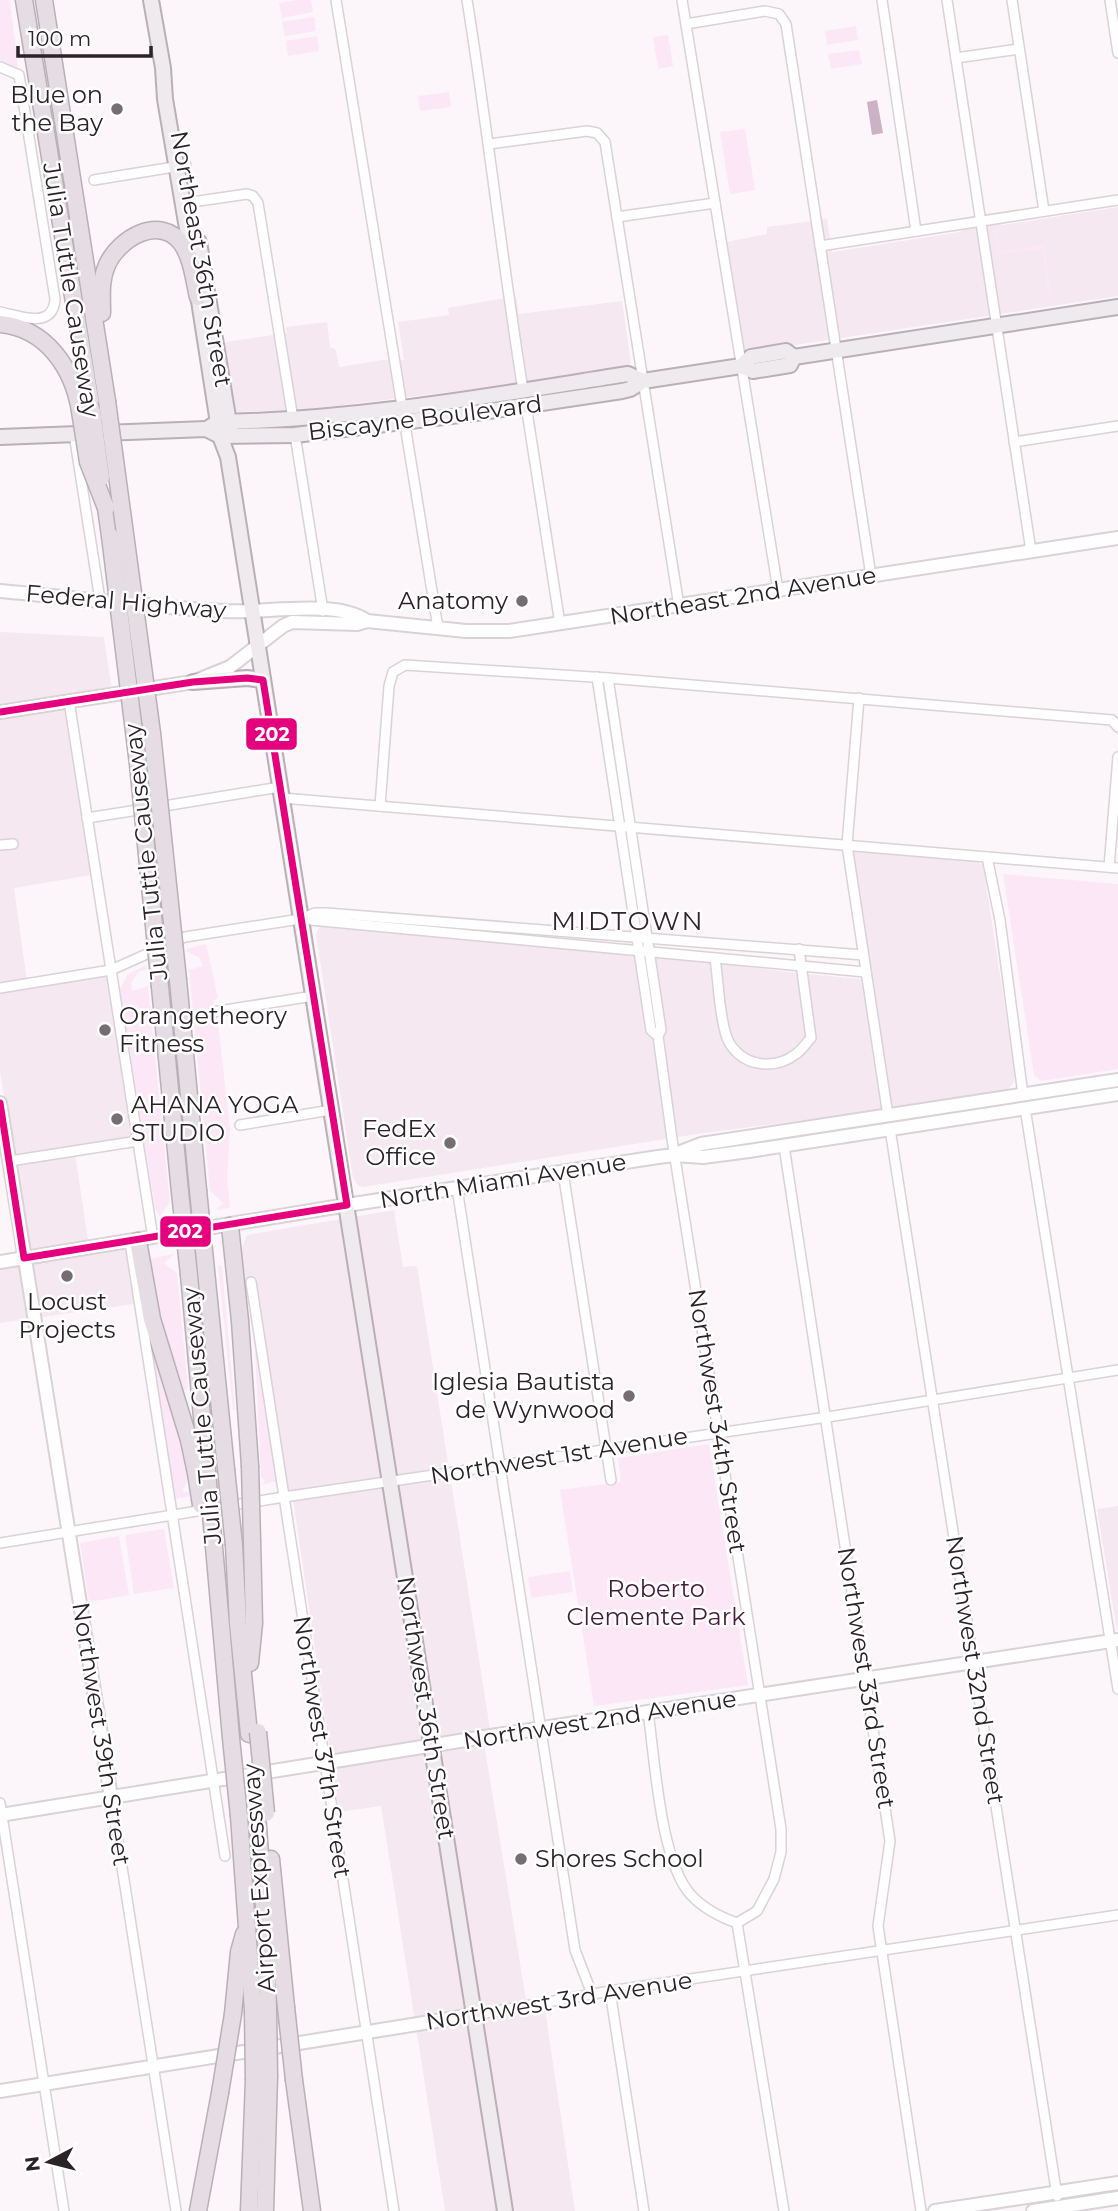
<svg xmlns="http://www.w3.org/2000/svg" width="1118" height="2211" viewBox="0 0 1118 2211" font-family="Montserrat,sans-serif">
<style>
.built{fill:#f5e8f0}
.green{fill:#fce7f6}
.water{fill:#ccb2c5}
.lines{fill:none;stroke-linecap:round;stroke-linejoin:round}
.street-casing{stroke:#d9d2d7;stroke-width:12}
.secondary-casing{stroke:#d9d2d7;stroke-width:16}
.primary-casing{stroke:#baafb7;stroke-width:18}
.highway-casing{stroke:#baafb7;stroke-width:19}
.street{stroke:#fffefe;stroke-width:9}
.secondary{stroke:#fffefe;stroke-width:12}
.primary{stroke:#efeaee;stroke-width:14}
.highway{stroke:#e5dde3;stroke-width:16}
.highway-bridge-casing{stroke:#baafb7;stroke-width:19;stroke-linecap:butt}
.highway-bridge{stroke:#e5dde3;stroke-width:16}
.bus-1-casing{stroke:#fff;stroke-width:12}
.bus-1{stroke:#e5007d;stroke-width:7}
.poi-dot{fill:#756d72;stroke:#fff;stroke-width:2.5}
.labels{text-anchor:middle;stroke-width:5;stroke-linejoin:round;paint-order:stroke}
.poi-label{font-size:24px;fill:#2c2329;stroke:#fff;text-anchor:end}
.street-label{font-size:24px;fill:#2c2329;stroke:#fff}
.park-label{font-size:24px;fill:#471b3d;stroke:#fff}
.neighbourhood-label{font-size:26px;letter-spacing:2px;fill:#352430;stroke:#fff}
.line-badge{stroke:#fff;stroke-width:2.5}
.badge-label{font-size:19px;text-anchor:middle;font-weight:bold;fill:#fff}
</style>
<rect width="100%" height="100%" fill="#fcf6fa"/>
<!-- built -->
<g class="built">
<path d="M 1118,207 L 1118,296 L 742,353 L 726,242 L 767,234 L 767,227 L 827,219 L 832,252 L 960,232 L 963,229 L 997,223 L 1003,225 Z"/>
<path d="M 516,296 L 519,314 L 622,301 L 631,363 L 629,366 L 600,371 L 581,378 L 503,389 L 491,387 L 311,409 L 238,412 L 232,410 L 219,343 L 287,333 L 286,327 L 327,322 L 330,347 L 336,350 L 339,367 L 383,360 L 404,360 L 398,322 L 449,315 L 448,308 Z"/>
<path d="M 0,632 L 104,637 L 111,686 L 65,695 L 91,875 L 14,888 L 28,989 L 108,976 L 132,1138 L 74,1148 L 90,1253 L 126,1249 L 134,1304 L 0,1323 L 0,1269 L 31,1263 L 0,1071 Z"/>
<path d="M 853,851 L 973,861 L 983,865 L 1015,1072 L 1014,1082 L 1007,1091 L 1000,1094 L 697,1134 L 363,1187 L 359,1186 L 353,1178 L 316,934 L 319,928 L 326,925 L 661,956 L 796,973 L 872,980 Z"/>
<path d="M 394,1210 L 403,1267 L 417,1266 L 490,1729 L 482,1731 L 528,2012 L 545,2010 L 575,2211 L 445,2211 L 381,1806 L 339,1812 L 292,1492 L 277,1492 L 277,1472 L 273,1468 L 261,1391 L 263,1387 L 241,1261 L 242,1248 L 247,1235 Z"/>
<path d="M 1118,1506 L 1118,1630 L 1117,1630 L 1097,1509 Z"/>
</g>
<!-- green -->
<g class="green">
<path d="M 0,0 L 10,0 L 18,68 L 0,61 Z"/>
<path d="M 296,0 L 311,0 L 313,12 L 282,18 L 279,3 Z"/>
<path d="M 314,17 L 316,31 L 285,36 L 282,22 Z"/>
<path d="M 856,26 L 858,40 L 827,45 L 825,31 Z"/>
<path d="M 668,35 L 673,66 L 658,69 L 653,37 Z"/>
<path d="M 317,36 L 319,51 L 288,56 L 286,41 Z"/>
<path d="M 859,50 L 862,64 L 831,69 L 828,54 Z"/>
<path d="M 449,92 L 451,107 L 420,111 L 418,96 Z"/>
<path d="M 745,129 L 755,190 L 730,194 L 720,132 Z"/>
<path d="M 1038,224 L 997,231 L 1000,251 L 1044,245 L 1052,298 L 1049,298 L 1042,249 L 999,254 L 995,230 Z"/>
<path d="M 1003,874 L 1118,884 L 1118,1069 L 1041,1081 L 1034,1075 Z"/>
<path d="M 206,944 L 218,998 L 214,1000 L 213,1007 L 218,1022 L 230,1129 L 227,1179 L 230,1208 L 216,1210 L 223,1203 L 210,1191 L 189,970 L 203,966 L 199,957 L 187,952 L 186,949 Z"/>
<path d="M 146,965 L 147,969 L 138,972 L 131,983 L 132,991 L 148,986 L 170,1202 L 162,1213 L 170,1218 L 161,1218 L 155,1208 L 120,989 L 127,975 Z"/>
<path d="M 175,1254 L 164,1263 L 177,1273 L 188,1388 L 180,1393 L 158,1324 L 148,1259 Z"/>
<path d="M 218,1266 L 222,1266 L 235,1409 L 233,1410 Z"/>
<path d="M 140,1288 L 177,1417 L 189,1478 L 182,1491 L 191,1493 L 191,1496 L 174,1499 Z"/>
<path d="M 254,1330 L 273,1468 L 277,1472 L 278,1481 L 262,1485 L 265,1481 L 261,1477 Z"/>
<path d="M 709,1444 L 748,1685 L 594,1706 L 560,1490 L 621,1482 L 618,1458 Z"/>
<path d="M 164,1529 L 174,1588 L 134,1594 L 125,1535 Z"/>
<path d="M 119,1536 L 129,1595 L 89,1602 L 80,1543 Z"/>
<path d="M 570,1571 L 573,1592 L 531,1598 L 528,1577 Z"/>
</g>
<!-- water -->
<path class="water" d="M 877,100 L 883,133 L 872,135 L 867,102 Z"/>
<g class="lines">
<!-- street casing -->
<g class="street-casing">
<g id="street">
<path d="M 336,0 L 438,628"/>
<path d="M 467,0 C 488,130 502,260 523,390"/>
<path d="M 682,0 L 778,590"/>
<path d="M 882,0 L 916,231"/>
<path d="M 947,0 L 1031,551"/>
<path d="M 1012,0 L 1044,211"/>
<path d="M 1110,0 L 1118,53"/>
<path d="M 686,24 L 765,11 L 779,14 L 786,24 L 871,576"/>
<path d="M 956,58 L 1019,49"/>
<path d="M 0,67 L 19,75 L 55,299 C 53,330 19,316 0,312"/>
<path d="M 489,144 L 587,131 L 597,133 L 605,142 L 679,606"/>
<path d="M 94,180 L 186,165"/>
<path d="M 192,202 L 247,194 L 253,196 L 258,203 L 293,419"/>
<path d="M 617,217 L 715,203"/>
<path d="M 820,246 L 1118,200"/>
<path d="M 526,405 L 560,624"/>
<path d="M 74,434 L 100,600"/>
<path d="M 295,435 L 323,611"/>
<path d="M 1014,442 L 1118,426"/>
<path d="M 597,677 L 651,1030 L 658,1036"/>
<path d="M 608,678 L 661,1030 L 658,1036 L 672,1139 L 781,1829 L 781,1852 L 774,1879 L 757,1911 L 737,1923"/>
<path d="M 859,698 L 847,845 L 888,1116"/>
<path d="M 69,701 L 153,1238"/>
<path d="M 282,798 L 1118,868"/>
<path d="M 380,806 L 389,686 L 393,672 L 405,665 L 608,678 L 1112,720 L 1118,727"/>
<path d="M 158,807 L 280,787"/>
<path d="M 87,818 L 144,809"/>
<path d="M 0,845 L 13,844"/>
<path d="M 987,857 L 1000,920 L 1023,1095"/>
<path d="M 1109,867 L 1118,757"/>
<path d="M 301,919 L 315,913 L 326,913 L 863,955"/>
<path d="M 715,958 C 718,977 720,1029 730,1044 C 745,1067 775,1070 796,1054 C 802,1050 806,1043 811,1038 L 799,949"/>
<path d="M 0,988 L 111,970 L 185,937 L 300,919 L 865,972"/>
<path d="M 213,1012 L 313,996"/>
<path d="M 1025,1108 L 1118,1689"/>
<path d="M 240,1125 L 331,1110"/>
<path d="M 890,1129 L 1057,2196"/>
<path d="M 784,1146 L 890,1841 L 878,1926 L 921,2211"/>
<path d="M 10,1161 L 138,1141"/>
<path d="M 563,1172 L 611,1480"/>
<path d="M 457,1188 L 575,1950 L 592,1994"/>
<path d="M 130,1242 L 225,1856"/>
<path d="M 251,1282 L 394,2211"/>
<path d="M 0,1543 L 284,1497 L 834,1416 L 1118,1370"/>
<path d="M 648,1712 C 655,1760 660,1861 691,1895 C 704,1909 720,1917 737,1923"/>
<path d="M 111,1797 L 176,2211"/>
<path d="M 0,1803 L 64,2211"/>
<path d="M 737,1923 L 784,2211"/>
<path d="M 610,1991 L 644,2211"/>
<path d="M 474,2015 L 610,1991 L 1118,1915"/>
</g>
</g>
<!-- secondary casing -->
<g class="secondary-casing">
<g id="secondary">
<path d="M 0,591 C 75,598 150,607 224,611 C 263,614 334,598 367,621"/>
<path d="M 0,712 L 193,682 L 230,667 L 283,626 L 292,622 L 357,624 L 367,621 L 466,631 L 509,631 L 1118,538"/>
<path d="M 0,1103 L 111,1797"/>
<path d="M 678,1153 L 701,1144 L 1118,1080"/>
<path d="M 0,1262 L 347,1205 L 658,1157 L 675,1155 L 703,1157 L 749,1151 L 1118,1094"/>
<path d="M 0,1815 L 484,1737 L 1118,1640"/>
<path d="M 0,2091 L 474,2015"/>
<path d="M 935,2211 L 1118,2183"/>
<path d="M 1033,2211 L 1118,2198"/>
</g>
</g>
<!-- primary casing -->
<g class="primary-casing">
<g id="primary">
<path d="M 151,0 L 163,68 L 165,99 L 192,258"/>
<path d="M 199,242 L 230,429"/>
<path d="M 197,288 L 220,436 L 228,457 L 505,2211"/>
<path d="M 741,366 L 753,371 L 790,365 L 794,357 L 1118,307"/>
<path d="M 210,427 L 218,422 C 355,420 493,395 628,374 L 643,381"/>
<path d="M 0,437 L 206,429 L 220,436 L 295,435 L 476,413 L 622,391 L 630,389 L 643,381 L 741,366 L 751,357 L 786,351 L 794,357"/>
<path d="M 193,682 L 247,678 L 263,680"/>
</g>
</g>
<!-- highway casing -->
<g class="highway-casing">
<g id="highway">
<path d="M 24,0 L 92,411"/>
<path d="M 44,0 L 107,401"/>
<path d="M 102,313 C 102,296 100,281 107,265 C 119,238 160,214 182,244 C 192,259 194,280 198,297"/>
<path d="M 0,324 C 46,328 73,368 80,411"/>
<path d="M 106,508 L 110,536"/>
<path d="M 178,980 L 198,1190"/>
<path d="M 160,987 L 180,1192"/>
<path d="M 230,1226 L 240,1321 L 250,1466"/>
<path d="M 138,1241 L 152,1319 L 189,1440 L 196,1473"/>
<path d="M 206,1271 L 226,1469"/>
<path d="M 189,1275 L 207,1472"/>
<path d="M 234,1545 L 238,1624 L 249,1734"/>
<path d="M 214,1547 L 231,1738"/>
<path d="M 250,1663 L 254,1623 L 252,1541"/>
<path d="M 257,1814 L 265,1919 L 268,2009"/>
<path d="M 239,1816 L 253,2011"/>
<path d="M 271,1859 L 286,2007"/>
<path d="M 233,2014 L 239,1952 L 244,1934"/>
<path d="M 294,2080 L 312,2211"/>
<path d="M 198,2211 L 220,2093"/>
<path d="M 249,2211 L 254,2080"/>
<path d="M 265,2211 L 269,2076"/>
</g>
</g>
<!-- street -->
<use href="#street" class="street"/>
<!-- secondary -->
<use href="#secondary" class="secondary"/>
<!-- primary -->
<use href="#primary" class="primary"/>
<!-- highway -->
<use href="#highway" class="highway"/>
<!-- highway-bridge casing -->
<g class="highway-bridge-casing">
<g id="highway-bridge">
<path d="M 107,401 L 152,733 L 178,980"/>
<path d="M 80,411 L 88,462 L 106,508"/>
<path d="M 92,411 L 101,478"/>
<path d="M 110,536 L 138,764 L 160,987"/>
<path d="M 198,1190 L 206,1271"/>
<path d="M 180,1192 L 189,1275"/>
<path d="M 250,1466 L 252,1541"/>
<path d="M 226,1469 L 234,1545"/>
<path d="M 207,1472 L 214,1547"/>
<path d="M 196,1473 L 201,1505"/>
<path d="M 258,1732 L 266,1813"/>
<path d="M 231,1738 L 239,1816"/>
<path d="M 286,2007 L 294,2080"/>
<path d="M 268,2009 L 269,2076"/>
<path d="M 253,2011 L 254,2080"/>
<path d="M 220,2093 L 233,2014"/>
</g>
</g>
<!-- highway-bridge -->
<use href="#highway-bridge" class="highway-bridge"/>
<!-- bus-1 casing -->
<g class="bus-1-casing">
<path id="bus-1" d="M 0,712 L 193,682 L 247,678 L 263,680 L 347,1205 L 24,1258 L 0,1103"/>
</g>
<!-- bus-1 -->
<use href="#bus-1" class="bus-1"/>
</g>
<!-- markers -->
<g class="poi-dot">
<circle cx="117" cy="109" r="7"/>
<circle cx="522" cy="601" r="7"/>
<circle cx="105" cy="1030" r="7"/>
<circle cx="117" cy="1119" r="7"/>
<circle cx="450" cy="1143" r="7"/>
<circle cx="67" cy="1276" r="7"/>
<circle cx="629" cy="1396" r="7"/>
<circle cx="521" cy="1859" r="7"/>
</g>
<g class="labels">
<!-- poi labels -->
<g class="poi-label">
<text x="103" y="103">Blue on<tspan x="103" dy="28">the Bay</tspan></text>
<text x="508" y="609">Anatomy</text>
<text x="119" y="1024" text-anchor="start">Orangetheory<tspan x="119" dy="28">Fitness</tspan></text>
<text x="131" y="1113" text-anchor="start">AHANA YOGA<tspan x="131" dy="28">STUDIO</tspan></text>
<text x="436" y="1137">FedEx<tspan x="436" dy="28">Office</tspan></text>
<text x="67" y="1310" text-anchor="middle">Locust<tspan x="67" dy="28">Projects</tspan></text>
<text x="615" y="1390">Iglesia Bautista<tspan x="615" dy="28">de Wynwood</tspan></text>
<text x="535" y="1867" text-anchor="start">Shores School</text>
</g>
<!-- street labels -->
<g class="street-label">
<text transform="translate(201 259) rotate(80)" y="8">Northeast 36th Street</text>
<text transform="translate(71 290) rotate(81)" y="8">Julia Tuttle Causeway</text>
<text transform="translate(425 418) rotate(-7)" y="8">Biscayne Boulevard</text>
<text transform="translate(743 596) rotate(-9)" y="8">Northeast 2nd Avenue</text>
<text transform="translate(126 602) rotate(5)" y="8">Federal Highway</text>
<text transform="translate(146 852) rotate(-96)" y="8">Julia Tuttle Causeway</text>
<text transform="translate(503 1181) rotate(-9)" y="8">North Miami Avenue</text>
<text transform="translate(202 1416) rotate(-95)" y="8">Julia Tuttle Causeway</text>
<text transform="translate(717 1421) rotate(81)" y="8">Northwest 34th Street</text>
<text transform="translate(559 1456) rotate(-9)" y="8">Northwest 1st Avenue</text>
<text transform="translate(975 1670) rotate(81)" y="8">Northwest 32nd Street</text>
<text transform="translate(866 1678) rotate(81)" y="8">Northwest 33rd Street</text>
<text transform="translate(426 1708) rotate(81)" y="8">Northwest 36th Street</text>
<text transform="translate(600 1720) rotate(-9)" y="8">Northwest 2nd Avenue</text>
<text transform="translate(101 1734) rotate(81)" y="8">Northwest 39th Street</text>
<text transform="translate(322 1747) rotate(81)" y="8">Northwest 37th Street</text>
<text transform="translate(259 1878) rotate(-94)" y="8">Airport Expressway</text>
<text transform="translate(559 2001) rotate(-9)" y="8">Northwest 3rd Avenue</text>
</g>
<!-- park labels -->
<g class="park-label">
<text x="656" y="1597">Roberto<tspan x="656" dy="28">Clemente Park</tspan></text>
</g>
<!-- neighbourhood labels -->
<g class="neighbourhood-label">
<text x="628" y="930">MIDTOWN</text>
</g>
</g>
<g class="line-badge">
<rect x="245" y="717" width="53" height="34" rx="7" fill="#e5007d"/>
<rect x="159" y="1215" width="53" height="33" rx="7" fill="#e5007d"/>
</g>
<g class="badge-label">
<text x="272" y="741">202</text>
<text x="185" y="1238">202</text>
</g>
<!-- north arrow -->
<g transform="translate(49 2162) rotate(263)" stroke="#ffffff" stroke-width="5" paint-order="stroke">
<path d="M0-5L12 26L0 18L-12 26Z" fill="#2c2329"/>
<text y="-10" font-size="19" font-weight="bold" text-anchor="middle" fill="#2c2329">N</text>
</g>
<!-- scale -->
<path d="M18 46v10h133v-10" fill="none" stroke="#2c2329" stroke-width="3.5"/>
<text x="28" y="46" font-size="21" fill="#2c2329" stroke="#ffffff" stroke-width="5" paint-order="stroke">100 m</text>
</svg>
